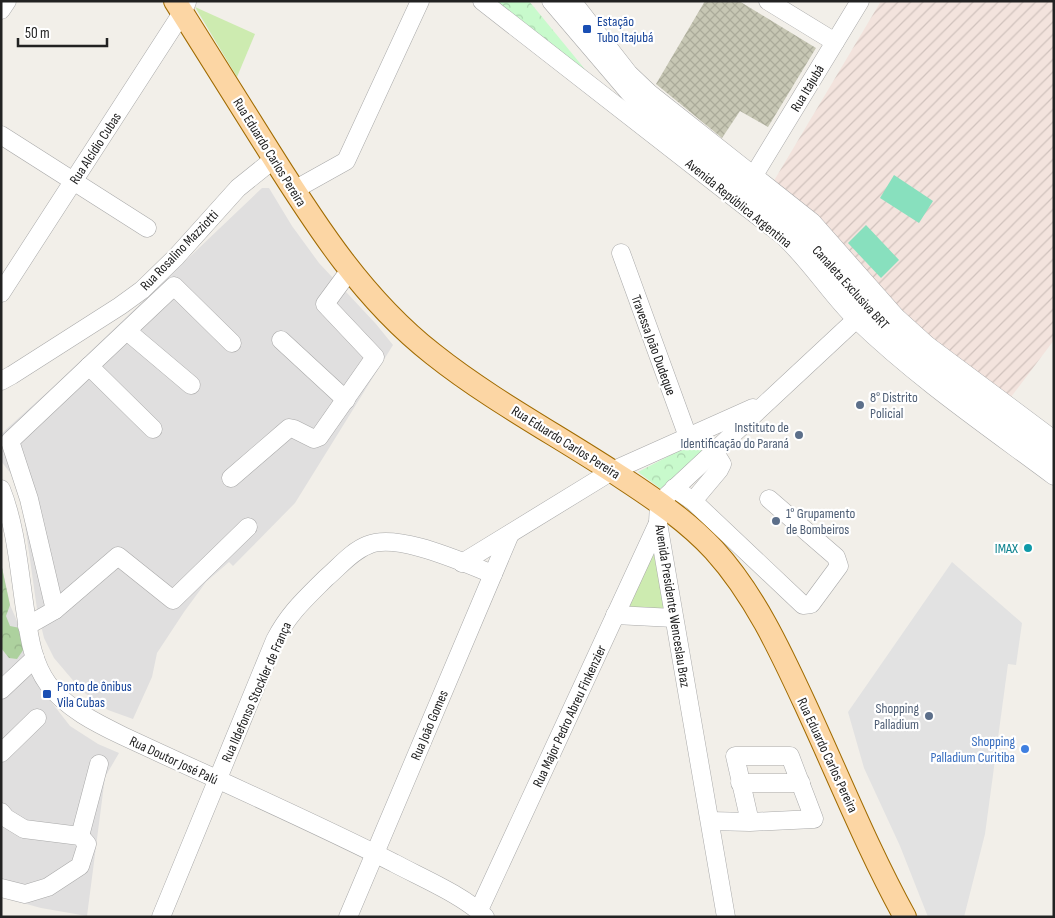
<svg xmlns="http://www.w3.org/2000/svg" width="1055" height="918" viewBox="0 0 1055 918" font-family="'Sofia Sans Condensed',sans-serif">
<style>
.residential{fill:#e0dfdf}
.military{fill:url(#military-furrows)}
.construction{fill:url(#construction-cross-hatch)}
.grass{fill:#cdebb0}
.forest{fill:url(#forest-crowns)}
.park{fill:url(#park-crowns)}
.pitch{fill:#88e0be}
.parking{fill:#e2e2e2}
.lines{fill:none;stroke-linecap:round;stroke-linejoin:round}
.minor-casing{stroke:#a9a9a9;stroke-width:19}
.major-casing{stroke:#a06b00;stroke-width:24}
.minor{stroke:#fff;stroke-width:18}
.major{stroke:#fcd6a4;stroke-width:22}
.transit-dot{fill:#1a4fb4;stroke:#fff;stroke-width:2}
.service-dot{fill:#5c6f8a;stroke:#fff;stroke-width:2}
.culture-dot{fill:#0f9aa8;stroke:#fff;stroke-width:2}
.shop-dot{fill:#3f7fe0;stroke:#fff;stroke-width:2}
.labels{text-anchor:middle;stroke-width:4.5;stroke-linejoin:round;paint-order:stroke}
.transit-label{font-size:14px;fill:#164399;stroke:#fff;text-anchor:start}
.street-label{font-size:14px;fill:#222;stroke:#fff}
.service-label{font-size:14px;fill:#4e5e75;stroke:#fff;text-anchor:start}
.culture-label{font-size:14px;fill:#0d838f;stroke:#fff;text-anchor:end}
.shop-label{font-size:14px;fill:#366cbe;stroke:#fff;text-anchor:end}
</style>
<defs>
<pattern id="military-furrows" width="10" height="10" patternUnits="userSpaceOnUse" patternTransform="scale(1.25)"><rect width="10" height="10" fill="#f3e3dd"/><path d="M-1 1l2-2M0 10L10 0M9 11l2-2" fill="none" stroke="#d0c2bd"/></pattern>
<pattern id="construction-cross-hatch" width="8" height="8" patternUnits="userSpaceOnUse" patternTransform="scale(1.25)"><rect width="8" height="8" fill="#c7c7b4"/><path d="M0 0l8 8M0 8l8-8" fill="none" stroke="#abab9a"/></pattern>
<pattern id="forest-crowns" width="20" height="18" patternUnits="userSpaceOnUse" patternTransform="scale(1.25)"><rect width="20" height="18" fill="#add19e"/><path d="M2 6a3 3 0 1 1 6 0M12 15a3 3 0 1 1 6 0" fill="none" stroke="#95b388"/></pattern>
<pattern id="park-crowns" width="20" height="18" patternUnits="userSpaceOnUse" patternTransform="scale(1.25)"><rect width="20" height="18" fill="#c8facc"/><path d="M2 6a3 3 0 1 1 6 0M12 15a3 3 0 1 1 6 0" fill="none" stroke="#acd6af"/></pattern>
</defs>
<rect width="100%" height="100%" fill="#f2efe9"/>
<!-- residential -->
<g class="residential">
<path d="M 262,188 L 269,188 L 292,226 L 319,263 L 376,324 L 393,345 L 295,503 L 233,566 L 229,562 L 206,582 L 184,612 L 157,653 L 152,677 L 133,719 L 108,710 L 82,691 L 54,658 L 44,638 L 37,609 L 22,503 L 15,479 L 1,461 L 1,434 L 53,387 Z"/>
<path d="M 1,563 L 10,605 L 20,628 L 38,685 L 70,726 L 98,744 L 119,753 L 105,777 L 87,916 L 41,908 L 1,897 Z"/>
</g>
<!-- military -->
<path class="military" d="M 881,1 L 1054,1 L 1054,340 L 1008,401 L 916,327 L 772,184 Z"/>
<!-- construction -->
<path class="construction" d="M 705,1 L 739,1 L 816,48 L 768,127 L 740,111 L 722,138 L 656,84 Z"/>
<!-- grass -->
<g class="grass">
<path d="M 195,7 L 255,34 L 237,77 Z"/>
<path d="M 653,549 L 665,611 L 626,609 Z"/>
</g>
<!-- forest -->
<path class="forest" d="M 1,563 L 10,605 L 6,616 L 10,626 L 20,628 L 26,646 L 17,659 L 9,658 L 1,648 Z"/>
<!-- park -->
<g class="park">
<path d="M 495,1 L 529,1 L 597,84 Z"/>
<path d="M 694,443 L 702,451 L 661,489 L 638,472 Z"/>
</g>
<!-- pitch -->
<g class="pitch">
<path d="M 894,175 L 933,201 L 919,223 L 880,198 Z"/>
<path d="M 866,225 L 899,260 L 881,278 L 848,243 Z"/>
</g>
<!-- parking -->
<path class="parking" d="M 952,562 L 1022,623 L 1016,665 L 1008,664 L 985,834 L 964,917 L 928,917 L 900,846 L 864,768 L 848,712 Z"/>
<g class="lines">
<!-- minor casing -->
<g class="minor-casing">
<g id="minor">
<path d="M 482,1 L 782,235 C 810,260 830,294 857,320 C 917,378 987,426 1054,476"/>
<path d="M 551,1 L 638,103 L 806,237 L 868,307 L 910,348 L 1054,458"/>
<path d="M 572,1 L 629,74 L 649,93 L 812,222 L 896,317 L 927,345 L 1054,440"/>
<path d="M 768,1 L 835,42"/>
<path d="M 1,10 L 7,1"/>
<path d="M 1,135 L 147,228"/>
<path d="M 754,175 L 860,1"/>
<path d="M 294,190 L 346,161 L 420,1"/>
<path d="M 621,253 L 688,437"/>
<path d="M 1,293 L 182,13 L 187,2"/>
<path d="M 127,331 L 191,385"/>
<path d="M 281,340 L 346,400"/>
<path d="M 89,366 L 153,429"/>
<path d="M 1,381 L 12,375 L 120,306 L 142,290 L 176,257 L 238,188 L 274,159"/>
<path d="M 231,478 L 289,428 L 294,429 L 314,439 L 319,437 L 375,357 L 325,304 L 350,270"/>
<path d="M 674,488 L 693,501 L 803,605 L 811,604 L 839,566 L 836,557 L 769,499"/>
<path d="M 1,489 C 16,526 19,570 25,609 C 29,635 32,662 48,684 C 66,708 96,723 123,736 C 213,778 305,818 394,863 C 420,877 465,896 485,917"/>
<path d="M 693,501 L 719,470 L 722,464 L 714,451"/>
<path d="M 462,563 L 612,471 L 753,408"/>
<path d="M 55,610 L 29,499 L 10,441 L 174,286 L 232,343"/>
<path d="M 615,615 L 674,618"/>
<path d="M 27,626 L 55,610 L 118,556 L 173,600 L 248,527"/>
<path d="M 1,690 L 35,658"/>
<path d="M 1,753 L 37,718"/>
<path d="M 740,783 L 801,783"/>
<path d="M 1,812 L 6,818 L 24,829 L 80,836 L 87,844 L 80,866 L 48,887 L 25,894 L 1,888"/>
<path d="M 710,821 L 750,822 L 814,819 L 790,756 L 735,756 L 750,822"/>
<path d="M 80,836 L 99,764"/>
<path d="M 479,910 L 658,523"/>
<path d="M 161,917 L 275,640 C 289,613 305,599 326,578 C 339,567 352,551 368,545 C 397,532 464,563 493,574"/>
<path d="M 348,917 L 510,534"/>
<path d="M 726,917 L 658,523 L 659,503 L 879,298"/>
</g>
</g>
<!-- major casing -->
<g class="major-casing">
<path id="major" d="M 175,1 C 207,52 239,103 271,154 C 317,227 364,300 433,354 C 492,401 561,437 624,479 C 656,500 688,522 714,550 C 754,594 780,650 805,704 C 838,775 867,848 905,917"/>
</g>
<!-- minor -->
<use href="#minor" class="minor"/>
<!-- major -->
<use href="#major" class="major"/>
</g>
<!-- markers -->
<g class="transit-dot">
<rect x="582" y="24" width="10" height="10" rx="2.5"/>
<rect x="42" y="689" width="10" height="10" rx="2.5"/>
</g>
<g class="service-dot">
<circle cx="860" cy="405" r="5"/>
<circle cx="799" cy="435" r="5"/>
<circle cx="776" cy="521" r="5"/>
<circle cx="929" cy="716" r="5"/>
</g>
<circle class="culture-dot" cx="1028" cy="548" r="5"/>
<circle class="shop-dot" cx="1025" cy="749" r="5"/>
<g class="labels">
<!-- transit labels -->
<g class="transit-label">
<text x="597" y="26">Estação<tspan x="597" dy="16">Tubo Itajubá</tspan></text>
<text x="57" y="691">Ponto de ônibus<tspan x="57" dy="16">Vila Cubas</tspan></text>
</g>
<!-- street labels -->
<g class="street-label">
<text transform="translate(807 88) rotate(-59)" y="5">Rua Itajubá</text>
<text transform="translate(95 148) rotate(-57)" y="5">Rua Alcídio Cubas</text>
<text transform="translate(270 152) rotate(58)" y="5">Rua Eduardo Carlos Pereira</text>
<text transform="translate(739 203) rotate(39)" y="5">Avenida República Argentina</text>
<text transform="translate(179 250) rotate(-46)" y="5">Rua Rosalino Mazziotti</text>
<text transform="translate(851 287) rotate(48)" y="5">Canaleta Exclusiva BRT</text>
<text transform="translate(654 345) rotate(70)" y="5">Travessa João Dudeque</text>
<text transform="translate(566 442) rotate(32)" y="5">Rua Eduardo Carlos Pereira</text>
<text transform="translate(673 606) rotate(81)" y="5">Avenida Presidente Wenceslau Braz</text>
<text transform="translate(256 692) rotate(-66)" y="5">Rua Ildefonso Stockler de França</text>
<text transform="translate(569 716) rotate(-65)" y="5">Rua Major Pedro Abreu Finkenzier</text>
<text transform="translate(429 725) rotate(-67)" y="5">Rua João Gomes</text>
<text transform="translate(828 755) rotate(65)" y="5">Rua Eduardo Carlos Pereira</text>
<text transform="translate(174 760) rotate(25)" y="5">Rua Doutor José Palú</text>
</g>
<!-- service labels -->
<g class="service-label">
<text x="870" y="402">8° Distrito<tspan x="870" dy="16">Policial</tspan></text>
<text x="789" y="432" text-anchor="end">Instituto de<tspan x="789" dy="16">Identificação do Paraná</tspan></text>
<text x="786" y="518">1° Grupamento<tspan x="786" dy="16">de Bombeiros</tspan></text>
<text x="919" y="713" text-anchor="end">Shopping<tspan x="919" dy="16">Palladium</tspan></text>
</g>
<!-- culture labels -->
<g class="culture-label">
<text x="1018" y="553">IMAX</text>
</g>
<!-- shop labels -->
<g class="shop-label">
<text x="1015" y="746">Shopping<tspan x="1015" dy="16">Palladium Curitiba</tspan></text>
</g>
</g>
<!-- border -->
<rect width="1055" height="918" fill="none" stroke="#222222" stroke-width="5"/>
<!-- scale -->
<path d="M18 38v8h89v-8" fill="none" stroke="#222222" stroke-width="2.5"/>
<text x="25" y="38" font-size="15" fill="#222222" stroke="#ffffff" stroke-width="4" paint-order="stroke">50 m</text>
</svg>
